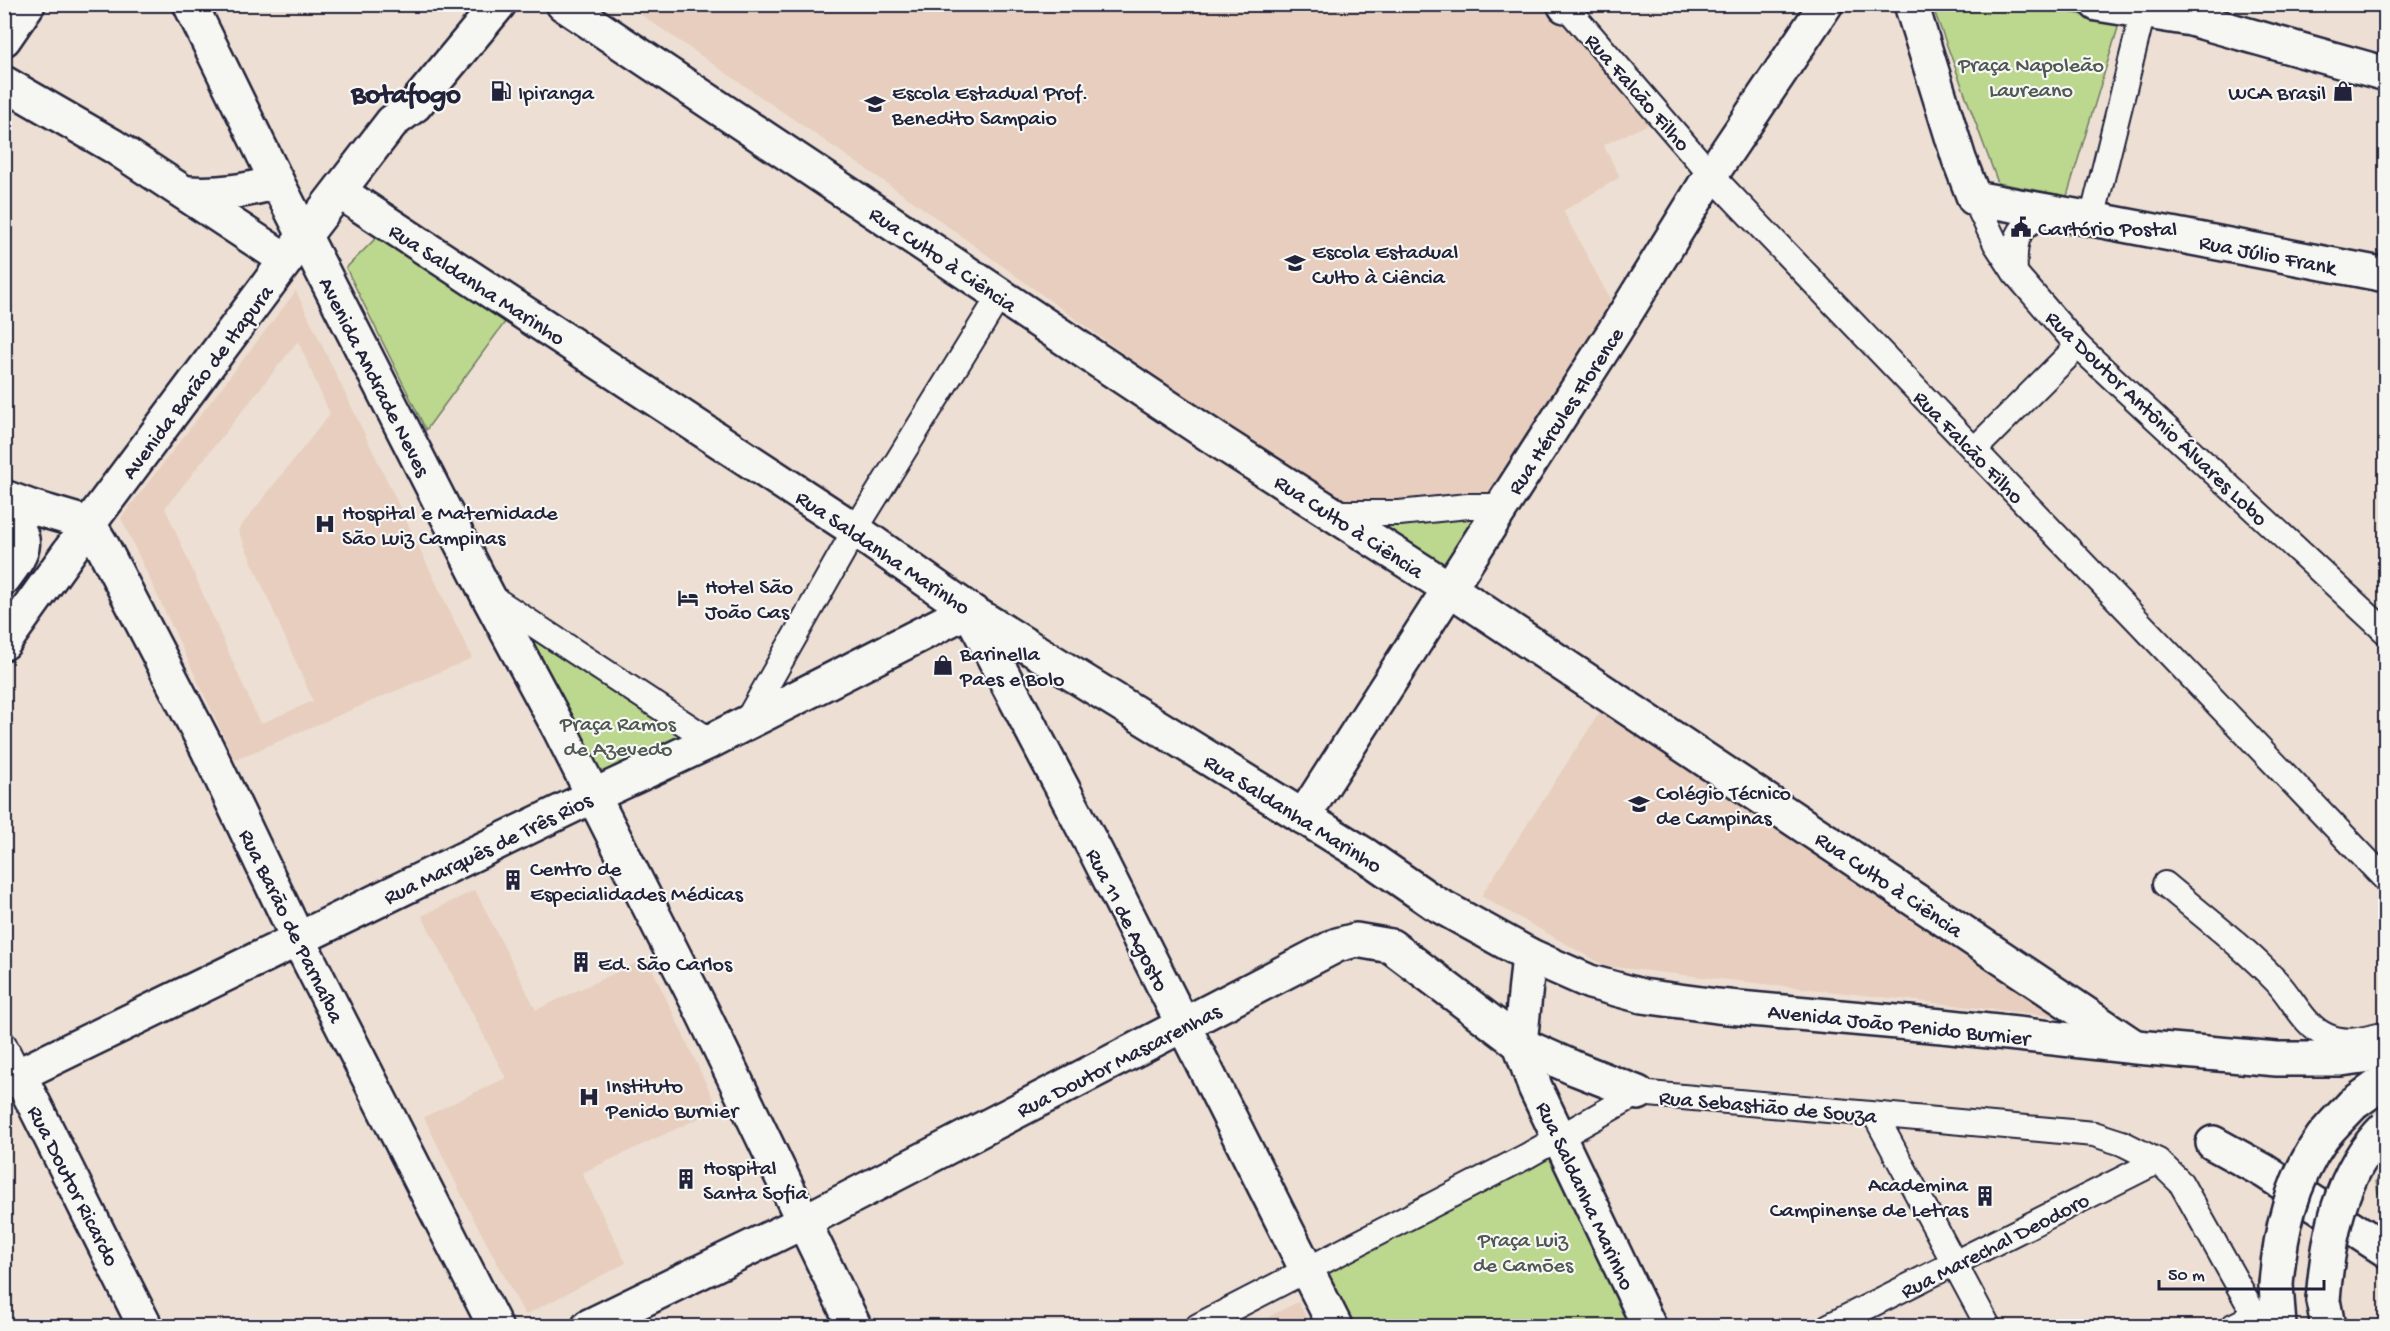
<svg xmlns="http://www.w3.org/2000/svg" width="2390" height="1331" viewBox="0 0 2390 1331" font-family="'Gochi Hand',sans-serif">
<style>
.built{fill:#e7cebe;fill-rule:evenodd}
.green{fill:#bcd78e;stroke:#6f7c64;stroke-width:1.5}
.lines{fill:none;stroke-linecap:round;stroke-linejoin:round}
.street-casing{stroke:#22223b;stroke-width:28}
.secondary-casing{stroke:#22223b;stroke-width:38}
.primary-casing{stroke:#22223b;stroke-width:38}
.street{stroke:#f6f6f2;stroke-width:24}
.secondary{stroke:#f6f6f2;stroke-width:33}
.primary{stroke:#f6f6f2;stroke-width:33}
.primary-bridge-casing{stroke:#22223b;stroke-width:38;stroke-linecap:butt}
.primary-bridge{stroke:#f6f6f2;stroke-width:33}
.labels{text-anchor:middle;stroke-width:4.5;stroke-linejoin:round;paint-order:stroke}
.park-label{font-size:22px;fill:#505854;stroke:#f6f6f2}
.poi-label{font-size:22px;fill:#22223b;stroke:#f6f6f2;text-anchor:start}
.street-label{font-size:22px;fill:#22223b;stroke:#f6f6f2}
.district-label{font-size:28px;font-weight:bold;fill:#22223b;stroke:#f6f6f2}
</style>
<rect width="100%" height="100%" fill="#eddfd3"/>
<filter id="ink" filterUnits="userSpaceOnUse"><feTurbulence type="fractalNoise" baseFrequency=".0167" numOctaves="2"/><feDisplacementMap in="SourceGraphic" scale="12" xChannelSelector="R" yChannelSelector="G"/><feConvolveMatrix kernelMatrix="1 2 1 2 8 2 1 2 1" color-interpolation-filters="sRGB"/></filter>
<g filter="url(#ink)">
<!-- built -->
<g class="built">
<path d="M 627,5 L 1548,5 L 1649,124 L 1603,145 L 1620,177 L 1563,211 L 1619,316 L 1501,498 L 1332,505 L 917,204 Z"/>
<path d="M 296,291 L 472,658 L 235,760 L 121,518 ZM 298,341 L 330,414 L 238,530 L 313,701 L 260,724 L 165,508 Z"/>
<path d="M 1600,712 L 2060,1017 L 1605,966 L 1481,896 Z"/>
<path d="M 475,890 L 536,1010 L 647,958 L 718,1109 L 582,1173 L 626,1263 L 525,1315 L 468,1208 L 424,1117 L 506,1078 L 422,916 Z"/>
<path d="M 1298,1302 L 1311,1326 L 1251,1326 Z"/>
</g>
<!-- green -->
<g class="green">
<path d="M 1932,5 L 2027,5 L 2120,21 L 2067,196 L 1998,183 Z"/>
<path d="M 382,232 L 511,314 L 426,430 L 346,268 Z"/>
<path d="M 1483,507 L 1441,572 L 1362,524 Z"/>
<path d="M 529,635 L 693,741 L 601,782 Z"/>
<path d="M 1557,1150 L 1647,1326 L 1333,1326 L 1306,1270 Z"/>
<path d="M 2385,1168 L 2385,1196 L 2378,1193 L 2376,1181 Z"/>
</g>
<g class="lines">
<!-- street casing -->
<g class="street-casing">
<g id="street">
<path d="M 1564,4 L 1711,175 L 2386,880"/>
<path d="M 1974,198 L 1996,244 L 2015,273 L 2078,346 L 2386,632"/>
<path d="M 2092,219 L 2145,4"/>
<path d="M 2015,273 C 2013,235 2018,223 2055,212"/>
<path d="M 1974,450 L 2078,346"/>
<path d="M 1331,513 L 1399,513 L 1468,506 L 1502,506"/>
<path d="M 490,596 L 711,741"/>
<path d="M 745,724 L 855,530 L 1000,295"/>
<path d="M 2165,884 C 2203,916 2243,946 2277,982 C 2293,999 2305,1027 2327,1036 C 2346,1045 2366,1039 2386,1034"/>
<path d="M 4,1044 L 20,1076"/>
<path d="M 1875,1115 L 1988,1326"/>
<path d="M 1198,1326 L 1525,1157 L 1638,1093 L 2094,1134 L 2122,1143 L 2158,1161 L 2181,1183 L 2261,1326"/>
<path d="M 1829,1326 L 2158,1161"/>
<path d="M 2233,1326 L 2255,1315"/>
</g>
</g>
<!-- secondary casing -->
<g class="secondary-casing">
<g id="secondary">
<path d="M 563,4 L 1222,443 L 1450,589 L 2132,1045"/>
<path d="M 1911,4 L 1959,159 L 1974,198 L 2092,219 L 2386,275"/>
<path d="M 4,83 L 113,146 L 286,260"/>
<path d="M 340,192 L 855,530 L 969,610 L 1365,855 L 1433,902 L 1529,955 L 1590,982 L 1642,996 L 1717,1006 L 1942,1026 L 2136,1047 L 2277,1059 L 2341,1059 L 2386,1053"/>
<path d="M 187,193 C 220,195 246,191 277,182"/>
<path d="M 969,610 L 1097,854 L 1335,1326"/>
<path d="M 1303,817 L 1614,332 L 1711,175 L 1826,4"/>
<path d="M 1529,955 L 1520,1044 L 1535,1087 L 1649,1326"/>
<path d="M 20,1076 L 145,1326"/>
<path d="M 4,1082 L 593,796 L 711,741 L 969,610"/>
<path d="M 589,1326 L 803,1222 L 1337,945 L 1356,940 L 1391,946 L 1520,1044 L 1574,1068 L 1638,1093"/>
</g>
</g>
<!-- primary casing -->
<g class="primary-casing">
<g id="primary">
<path d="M 190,4 L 277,182 L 487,594 L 559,728 L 700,1007 L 854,1326"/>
<path d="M 1565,4 L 1565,6"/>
<path d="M 2097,4 L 2191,19 L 2386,74"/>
<path d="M 4,39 L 28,4"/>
<path d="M 4,497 L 31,507 L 89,524 L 103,547 L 207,748 L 298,939 L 495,1326"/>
<path d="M 4,504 C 25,541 32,542 4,578"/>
<path d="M 4,643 L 89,524 L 305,235 L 392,122 L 415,105 L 499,4"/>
<path d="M 2353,1104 L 2386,1080"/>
<path d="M 2213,1143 L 2264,1171 L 2386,1250"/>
<path d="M 2276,1285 L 2279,1326"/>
<path d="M 2323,1300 L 2328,1326"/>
</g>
</g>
<!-- street -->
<use href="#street" class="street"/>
<!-- secondary -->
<use href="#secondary" class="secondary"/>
<!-- primary -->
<use href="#primary" class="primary"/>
<!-- primary-bridge casing -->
<g class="primary-bridge-casing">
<g id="primary-bridge">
<path d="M 2276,1285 C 2280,1232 2291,1182 2322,1138 C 2331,1126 2343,1115 2353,1104"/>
<path d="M 2323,1300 C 2328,1238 2339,1173 2386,1127"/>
</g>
</g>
<!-- primary-bridge -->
<use href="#primary-bridge" class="primary-bridge"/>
</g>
</g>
<!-- icons -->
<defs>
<g id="fuel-bare" transform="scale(1.62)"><path d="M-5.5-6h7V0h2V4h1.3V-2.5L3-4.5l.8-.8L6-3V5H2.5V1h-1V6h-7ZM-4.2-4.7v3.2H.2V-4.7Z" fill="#22223b" stroke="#f6f6f2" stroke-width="2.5" paint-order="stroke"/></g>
<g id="shop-bare" transform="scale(1.62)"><path d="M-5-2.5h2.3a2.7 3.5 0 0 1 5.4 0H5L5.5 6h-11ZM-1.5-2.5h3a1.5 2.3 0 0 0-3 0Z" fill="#22223b" stroke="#f6f6f2" stroke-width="2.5" paint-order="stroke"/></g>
<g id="school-bare" transform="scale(1.62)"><path d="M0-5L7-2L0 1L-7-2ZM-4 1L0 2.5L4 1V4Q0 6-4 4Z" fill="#22223b" stroke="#f6f6f2" stroke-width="2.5" paint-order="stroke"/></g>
<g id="civic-bare" transform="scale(1.62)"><path d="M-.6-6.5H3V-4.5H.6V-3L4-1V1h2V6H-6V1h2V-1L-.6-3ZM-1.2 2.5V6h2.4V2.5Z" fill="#22223b" stroke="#f6f6f2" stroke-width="2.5" paint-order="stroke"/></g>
<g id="hospital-bare" transform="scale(1.62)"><path d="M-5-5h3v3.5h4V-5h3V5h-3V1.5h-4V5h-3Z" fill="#22223b" stroke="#f6f6f2" stroke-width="2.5" paint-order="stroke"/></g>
<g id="hotel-bare" transform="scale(1.62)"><path d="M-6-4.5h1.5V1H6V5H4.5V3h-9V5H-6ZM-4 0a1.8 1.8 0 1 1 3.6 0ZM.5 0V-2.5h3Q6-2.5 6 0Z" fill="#22223b" stroke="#f6f6f2" stroke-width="2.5" paint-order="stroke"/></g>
<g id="university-bare" transform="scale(1.62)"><path d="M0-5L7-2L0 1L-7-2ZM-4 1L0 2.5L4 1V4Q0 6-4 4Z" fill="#22223b" stroke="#f6f6f2" stroke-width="2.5" paint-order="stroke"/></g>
<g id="building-bare" transform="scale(1.62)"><path d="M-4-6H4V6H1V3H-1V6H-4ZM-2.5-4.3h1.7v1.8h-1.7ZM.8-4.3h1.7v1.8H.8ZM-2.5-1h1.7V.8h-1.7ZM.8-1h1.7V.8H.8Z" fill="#22223b" stroke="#f6f6f2" stroke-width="2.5" paint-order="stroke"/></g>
</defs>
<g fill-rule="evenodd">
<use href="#fuel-bare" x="501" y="91"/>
<use href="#shop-bare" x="2343" y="91"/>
<use href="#school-bare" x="875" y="104"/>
<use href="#civic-bare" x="2021" y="227"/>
<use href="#school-bare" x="1295" y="263"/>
<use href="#hospital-bare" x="325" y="524"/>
<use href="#hotel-bare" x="688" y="598"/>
<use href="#shop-bare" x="943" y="665"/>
<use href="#university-bare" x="1639" y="804"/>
<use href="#building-bare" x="513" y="880"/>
<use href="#building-bare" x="581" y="962"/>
<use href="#hospital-bare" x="589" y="1097"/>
<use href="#building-bare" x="686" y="1179"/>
<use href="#building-bare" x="1985" y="1196"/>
</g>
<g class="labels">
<!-- park labels -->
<g class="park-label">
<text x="2031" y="71">Praça Napoleão<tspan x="2031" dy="25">Laureano</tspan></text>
<text x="618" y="730">Praça Ramos<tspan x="618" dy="25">de Azevedo</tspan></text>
<text x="1523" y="1246">Praça Luiz<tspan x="1523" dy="25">de Camões</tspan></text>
</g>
<!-- poi labels -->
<g class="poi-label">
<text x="518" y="99">Ipiranga</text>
<text x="892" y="99">Escola Estadual Prof.<tspan x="892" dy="25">Benedito Sampaio</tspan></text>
<text x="2326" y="99" text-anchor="end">WCA Brasil</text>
<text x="2038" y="235">Cartório Postal</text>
<text x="1312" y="258">Escola Estadual<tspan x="1312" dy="25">Culto à Ciência</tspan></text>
<text x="342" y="519">Hospital e Maternidade<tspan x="342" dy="25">São Luiz Campinas</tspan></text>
<text x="705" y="593">Hotel São<tspan x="705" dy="25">João Cas</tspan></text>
<text x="960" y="660">Barinella<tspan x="960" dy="25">Paes e Bolo</tspan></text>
<text x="1656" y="799">Colégio Técnico<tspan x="1656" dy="25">de Campinas</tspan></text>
<text x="530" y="875">Centro de<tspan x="530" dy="25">Especialidades Médicas</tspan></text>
<text x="598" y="970">Ed. São Carlos</text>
<text x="606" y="1092">Instituto<tspan x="606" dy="25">Penido Burnier</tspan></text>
<text x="703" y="1174">Hospital<tspan x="703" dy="25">Santa Sofia</tspan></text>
<text x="1968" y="1191" text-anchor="end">Academina<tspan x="1968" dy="25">Campinense de Letras</tspan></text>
</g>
<!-- street labels -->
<g class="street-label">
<text transform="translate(1639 91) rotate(49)" y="8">Rua Falcão Filho</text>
<text transform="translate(2268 253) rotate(11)" y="8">Rua Júlio Frank</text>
<text transform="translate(944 258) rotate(34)" y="8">Rua Culto à Ciência</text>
<text transform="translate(478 283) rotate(33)" y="8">Rua Saldanha Marinho</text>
<text transform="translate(376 376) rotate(63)" y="8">Avenida Andrade Neves</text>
<text transform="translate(196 381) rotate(-53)" y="8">Avenida Barão de Itapura</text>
<text transform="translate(1564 410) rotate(-57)" y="8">Rua Hércules Florence</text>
<text transform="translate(2158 417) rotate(44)" y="8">Rua Doutor Antônio Álvares Lobo</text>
<text transform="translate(1970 446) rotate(46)" y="8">Rua Falcão Filho</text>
<text transform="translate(1350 525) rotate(33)" y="8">Rua Culto à Ciência</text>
<text transform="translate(884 551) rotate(34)" y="8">Rua Saldanha Marinho</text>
<text transform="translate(1294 812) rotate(32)" y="8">Rua Saldanha Marinho</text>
<text transform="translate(487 847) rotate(-26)" y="8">Rua Marquês de Três Rios</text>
<text transform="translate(1890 883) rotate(34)" y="8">Rua Culto à Ciência</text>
<text transform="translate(1129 919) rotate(63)" y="8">Rua 11 de Agosto</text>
<text transform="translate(293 925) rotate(64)" y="8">Rua Barão de Parnaíba</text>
<text transform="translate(1899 1023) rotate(6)" y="8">Avenida João Penido Burnier</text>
<text transform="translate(1118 1059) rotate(-27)" y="8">Rua Doutor Mascarenhas</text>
<text transform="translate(1768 1105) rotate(5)" y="8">Rua Sebastião de Souza</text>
<text transform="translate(75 1185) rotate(63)" y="8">Rua Doutor Ricardo</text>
<text transform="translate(1587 1195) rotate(65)" y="8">Rua Saldanha Marinho</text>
<text transform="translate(1994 1244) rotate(-27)" y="8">Rua Marechal Deodoro</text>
</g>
<!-- district labels -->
<g class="district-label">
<text x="406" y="102">Botafogo</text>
</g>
</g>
<!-- margin -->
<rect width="2390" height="1331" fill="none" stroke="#f6f6f2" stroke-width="24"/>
<rect x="12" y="12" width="2366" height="1307" fill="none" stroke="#22223b" stroke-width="2" filter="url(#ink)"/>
<!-- scale -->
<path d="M2159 1280v9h165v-9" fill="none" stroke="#22223b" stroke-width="3"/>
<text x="2168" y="1280" font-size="18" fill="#22223b" stroke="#f6f6f2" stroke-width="4.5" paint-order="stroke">50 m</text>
</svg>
